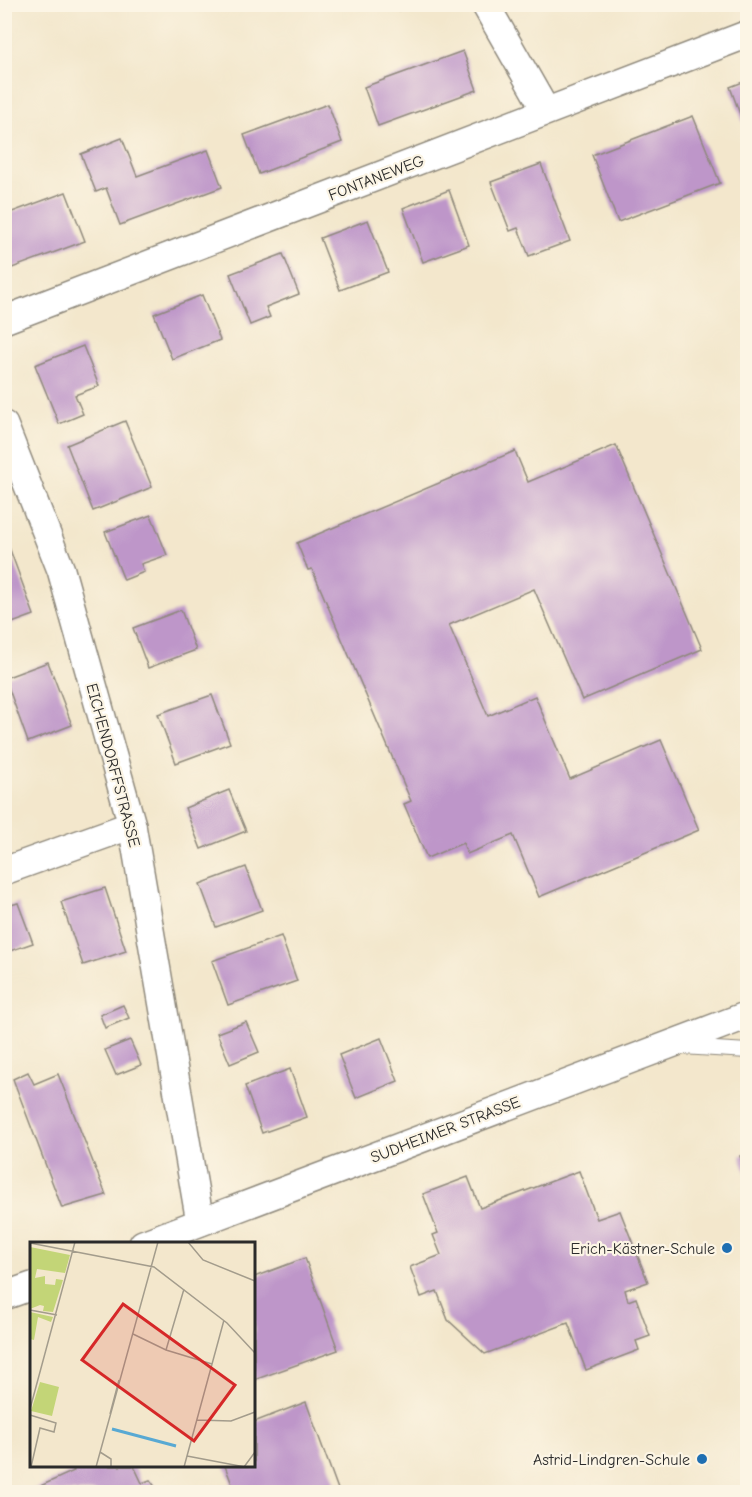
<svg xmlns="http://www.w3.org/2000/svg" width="752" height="1497" viewBox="0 0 752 1497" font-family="'Comic Neue',sans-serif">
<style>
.building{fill:#be96c9}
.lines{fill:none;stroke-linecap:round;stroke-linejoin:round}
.service-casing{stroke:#8f897c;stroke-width:16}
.minor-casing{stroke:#8f897c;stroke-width:30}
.service{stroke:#fff;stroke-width:14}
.minor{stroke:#fff;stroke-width:27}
.poi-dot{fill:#1f6fb2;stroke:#fcf5e5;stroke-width:2}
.labels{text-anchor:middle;stroke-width:4.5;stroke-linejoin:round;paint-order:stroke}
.street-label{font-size:16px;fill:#2b2b2b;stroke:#fcf5e5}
.poi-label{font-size:16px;fill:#2b2b2b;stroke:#fcf5e5;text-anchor:end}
.inset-river{fill:none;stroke:#58a9d3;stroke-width:3}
.inset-road{fill:none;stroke:#a39c8c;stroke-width:1.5}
.view{fill:#d62828;fill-opacity:0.15;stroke:#d62828;stroke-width:3}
.inset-edge{fill:none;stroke:#2b2b2b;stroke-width:3}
</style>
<rect width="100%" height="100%" fill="#fcf5e5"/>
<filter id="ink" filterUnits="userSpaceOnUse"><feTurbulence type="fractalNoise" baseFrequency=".0167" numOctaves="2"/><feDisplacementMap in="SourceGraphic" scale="12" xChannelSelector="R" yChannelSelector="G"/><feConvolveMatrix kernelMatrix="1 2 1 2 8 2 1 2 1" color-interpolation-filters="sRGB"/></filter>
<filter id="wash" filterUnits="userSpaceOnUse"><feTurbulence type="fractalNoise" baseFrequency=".008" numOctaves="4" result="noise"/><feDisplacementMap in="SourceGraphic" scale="24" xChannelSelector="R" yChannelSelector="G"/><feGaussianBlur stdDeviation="1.35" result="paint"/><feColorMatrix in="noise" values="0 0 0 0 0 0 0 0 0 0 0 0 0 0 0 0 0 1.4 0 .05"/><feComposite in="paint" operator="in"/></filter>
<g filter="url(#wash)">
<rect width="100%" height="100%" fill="#f3e7cc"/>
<g id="blocks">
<!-- building -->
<g class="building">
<path d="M 396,4 L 415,4 L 415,5 L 398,11 Z"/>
<path d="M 463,51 L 477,90 L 378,126 L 364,87 Z"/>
<path d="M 748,80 L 748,133 L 747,133 L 730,87 Z"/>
<path d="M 328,104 L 342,142 L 259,174 L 244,135 Z"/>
<path d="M 693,116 L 720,183 L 618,222 L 592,155 Z"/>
<path d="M 122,138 L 137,176 L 208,150 L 222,187 L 120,225 L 106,188 L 96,192 L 81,154 Z"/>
<path d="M 541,164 L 570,241 L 529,256 L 518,228 L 510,231 L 491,182 Z"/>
<path d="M 449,190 L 469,245 L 423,262 L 403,208 Z"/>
<path d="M 66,192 L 85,241 L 4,271 L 4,215 Z"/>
<path d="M 368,220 L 388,272 L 340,290 L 320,238 Z"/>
<path d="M 283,254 L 299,294 L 266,307 L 270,317 L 250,325 L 230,274 Z"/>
<path d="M 202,295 L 220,340 L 172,359 L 154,314 Z"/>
<path d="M 83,346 L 99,386 L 75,395 L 83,414 L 59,424 L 35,365 Z"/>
<path d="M 125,421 L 152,487 L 93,511 L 67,445 Z"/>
<path d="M 616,445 L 702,649 L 582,700 L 534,589 L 449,625 L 488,716 L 535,696 L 570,779 L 661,740 L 699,830 L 539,897 L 513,835 L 467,854 L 463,843 L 427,858 L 404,804 L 411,801 L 312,569 L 308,570 L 297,543 L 515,451 L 528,482 Z"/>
<path d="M 151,515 L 167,555 L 141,564 L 144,572 L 124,580 L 105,532 Z"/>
<path d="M 9,547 L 34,615 L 4,626 L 4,549 Z"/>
<path d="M 181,610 L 196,650 L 148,668 L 133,628 Z"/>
<path d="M 48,662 L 72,725 L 28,742 L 5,678 Z"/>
<path d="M 212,695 L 230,743 L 176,763 L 158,714 Z"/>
<path d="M 229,790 L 246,831 L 201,849 L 185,808 Z"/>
<path d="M 246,867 L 262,910 L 216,927 L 200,884 Z"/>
<path d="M 105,888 L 126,951 L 83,965 L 61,902 Z"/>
<path d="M 18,903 L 33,943 L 4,953 L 4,907 Z"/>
<path d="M 281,936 L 297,981 L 228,1005 L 212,961 Z"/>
<path d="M 123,1005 L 129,1018 L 105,1028 L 100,1015 Z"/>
<path d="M 246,1022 L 259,1052 L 230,1064 L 217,1033 Z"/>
<path d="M 381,1038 L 398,1081 L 356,1098 L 339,1055 Z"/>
<path d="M 130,1040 L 141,1065 L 116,1075 L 105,1050 Z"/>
<path d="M 290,1069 L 307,1117 L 262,1133 L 245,1086 Z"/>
<path d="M 28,1072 L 34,1084 L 58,1074 L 106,1195 L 62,1208 L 13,1079 Z"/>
<path d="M 748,1153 L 748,1176 L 747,1176 L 740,1156 Z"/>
<path d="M 579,1171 L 597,1219 L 620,1211 L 648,1282 L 625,1290 L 628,1301 L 636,1298 L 650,1336 L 636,1341 L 639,1350 L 586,1370 L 568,1323 L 485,1354 L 448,1320 L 437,1291 L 421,1297 L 410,1267 L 441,1255 L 433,1235 L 438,1233 L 423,1194 L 468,1177 L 480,1208 Z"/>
<path d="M 305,1258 L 338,1350 L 254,1380 L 254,1277 Z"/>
<path d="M 306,1402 L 339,1492 L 235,1492 L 225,1466 L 254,1466 L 254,1422 Z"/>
<path d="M 71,1466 L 134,1466 L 142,1483 L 150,1480 L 159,1492 L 27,1492 L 74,1471 Z"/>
</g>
</g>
</g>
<g filter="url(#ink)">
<use href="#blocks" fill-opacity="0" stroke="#8f897c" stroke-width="1.5"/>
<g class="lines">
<!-- service casing -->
<g class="service-casing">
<path id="service" d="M 682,1047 L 748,1051"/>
</g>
<!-- minor casing -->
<g class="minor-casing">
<g id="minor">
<path d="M 485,4 L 546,111"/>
<path d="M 4,320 L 748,34"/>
<path d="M 4,425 L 61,570 L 132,825 L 200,1222"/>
<path d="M 4,871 L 132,825"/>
<path d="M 143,1244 L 748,1015"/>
<path d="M 4,1296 L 32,1286"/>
</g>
</g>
<!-- service -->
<use href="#service" class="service"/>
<!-- minor -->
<use href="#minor" class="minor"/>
</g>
</g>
<!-- markers -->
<g class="poi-dot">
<circle cx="727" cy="1248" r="6"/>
<circle cx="702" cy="1459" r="6"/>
</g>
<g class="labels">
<!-- street labels -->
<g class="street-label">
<text transform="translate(376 177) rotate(-21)" y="6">FONTANEWEG</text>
<text transform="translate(114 765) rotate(75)" y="6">EICHENDORFFSTRASSE</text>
<text transform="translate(445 1129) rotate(-21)" y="6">SUDHEIMER STRASSE</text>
</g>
<!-- poi labels -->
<g class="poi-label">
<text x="715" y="1254">Erich-Kästner-Schule</text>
<text x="690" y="1465">Astrid-Lindgren-Schule</text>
</g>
</g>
<!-- overview -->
<g transform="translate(30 1242)">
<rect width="225" height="225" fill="#f3e7cc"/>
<path d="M 0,5 L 40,13 L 35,31 L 7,27 L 5,36 L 15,34 L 15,42 L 25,43 L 26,37 L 33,38 L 23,70 L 13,69 L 14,64 L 10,63 L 0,67 ZM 0,70 L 23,75 L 21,80 L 8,75 L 4,98 L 0,97 ZM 10,140 L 29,145 L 22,174 L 1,169 Z" fill="#c3d577"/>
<path class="inset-river" d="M 82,187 L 146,204"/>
<path class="inset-road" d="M 158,0 L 173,18 L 225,39M 0,1 L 124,25 L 197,81 L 225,111M 0,68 L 27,73M 103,92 L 136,108 L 182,122M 136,108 L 154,47M 0,167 L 45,0M 80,172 L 89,138M 0,173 L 26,181 L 24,190 L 10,186 L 1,225M 167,178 L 201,179 L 225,170M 70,210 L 81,217 L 81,225M 157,214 L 215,225M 66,225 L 128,0M 154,225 L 194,78M 214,225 L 225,210"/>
<path class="view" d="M 93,62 L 205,143 L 164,199 L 52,118 Z"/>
<rect width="225" height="225" class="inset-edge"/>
</g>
<!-- margin -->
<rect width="752" height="1497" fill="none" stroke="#fcf5e5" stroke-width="24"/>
</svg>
